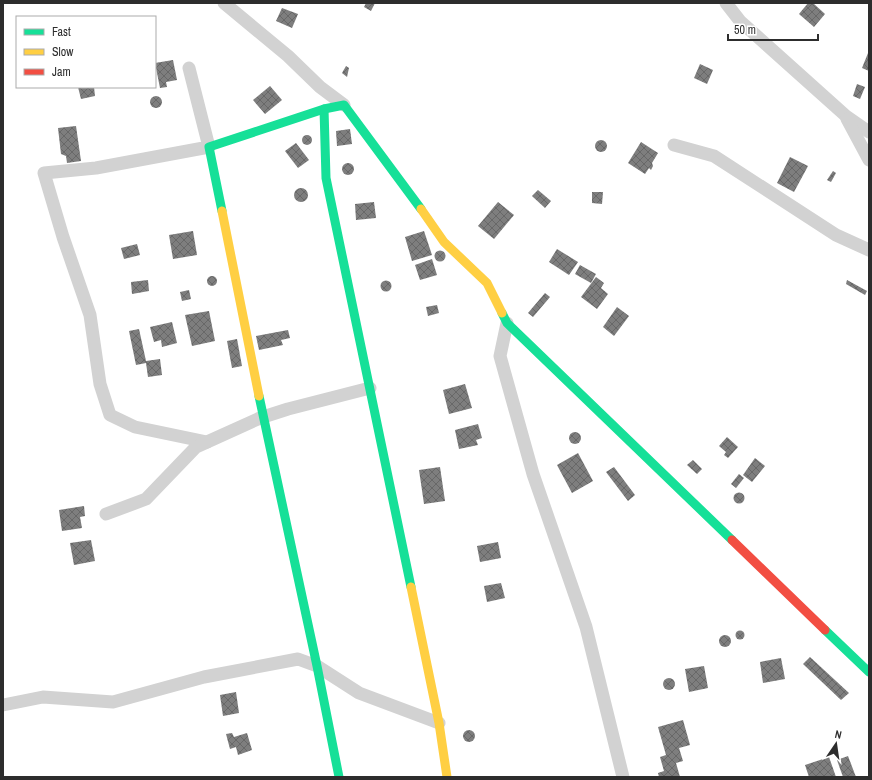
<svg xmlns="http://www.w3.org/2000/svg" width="872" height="780" viewBox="0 0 872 780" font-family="'Archivo Narrow',sans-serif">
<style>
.building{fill:url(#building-cross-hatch)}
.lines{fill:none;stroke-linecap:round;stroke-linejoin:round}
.street{stroke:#d2d2d2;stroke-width:13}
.fast{stroke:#16e098;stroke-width:9}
.slow{stroke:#ffcf43;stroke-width:9}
.jam{stroke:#f24e42;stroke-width:9}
</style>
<defs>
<pattern id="building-cross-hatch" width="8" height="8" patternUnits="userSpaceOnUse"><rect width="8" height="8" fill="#7e7e7e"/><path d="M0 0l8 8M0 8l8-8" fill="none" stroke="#686868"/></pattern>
</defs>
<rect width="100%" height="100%" fill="#fff"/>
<!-- building -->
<g class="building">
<path d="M 366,3 L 375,3 L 371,11 L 364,7 Z"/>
<path d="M 808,3 L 813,3 L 825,14 L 814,27 L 799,14 Z"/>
<path d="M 282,8 L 298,14 L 292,28 L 276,21 Z"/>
<path d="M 868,53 L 869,53 L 869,71 L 862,68 Z"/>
<path d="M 173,60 L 177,80 L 166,82 L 167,87 L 160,88 L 155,63 Z"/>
<path d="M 700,64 L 713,70 L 707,84 L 694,78 Z"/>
<path d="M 346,66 L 349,68 L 347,77 L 342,73 Z"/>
<path d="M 857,84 L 865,87 L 860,99 L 853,96 Z"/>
<path d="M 270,86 L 282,100 L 265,114 L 253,100 Z"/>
<path d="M 78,87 L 94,87 L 95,96 L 81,99 Z"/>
<circle cx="156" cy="102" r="6"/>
<path d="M 76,126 L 81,161 L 67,163 L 66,156 L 61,154 L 58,128 Z"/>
<path d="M 350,129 L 352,144 L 337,146 L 336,131 Z"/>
<circle cx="307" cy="140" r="5"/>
<circle cx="601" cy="146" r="6"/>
<path d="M 641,142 L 658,153 L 652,163 L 653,166 L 651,170 L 649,168 L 645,174 L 628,163 Z"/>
<path d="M 296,143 L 309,160 L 298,168 L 285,151 Z"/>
<path d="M 790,157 L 808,166 L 794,192 L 777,183 Z"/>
<circle cx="348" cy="169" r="6"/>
<path d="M 833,171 L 836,173 L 831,182 L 827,180 Z"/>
<circle cx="301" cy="195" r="7"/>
<path d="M 538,190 L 551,201 L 545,208 L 532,196 Z"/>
<path d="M 592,192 L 603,192 L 602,204 L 592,203 Z"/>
<path d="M 374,202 L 376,218 L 356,220 L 355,204 Z"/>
<path d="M 498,202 L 514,215 L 494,239 L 478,226 Z"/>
<path d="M 193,231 L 197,255 L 173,259 L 169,235 Z"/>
<path d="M 424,231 L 432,255 L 412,261 L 405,237 Z"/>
<path d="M 137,244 L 140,255 L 124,259 L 121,248 Z"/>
<path d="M 557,249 L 578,262 L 569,275 L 549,262 Z"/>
<circle cx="440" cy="256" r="5.5"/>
<path d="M 432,259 L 437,275 L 420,280 L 415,265 Z"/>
<path d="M 580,265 L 596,274 L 591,283 L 575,274 Z"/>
<circle cx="212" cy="281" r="5"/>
<path d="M 596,277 L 604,283 L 601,288 L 608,294 L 597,309 L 581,297 Z"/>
<path d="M 148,280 L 149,291 L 132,294 L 131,282 Z"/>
<path d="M 847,280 L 867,291 L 865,295 L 846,284 Z"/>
<circle cx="386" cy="286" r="5.5"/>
<path d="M 189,290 L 191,299 L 182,301 L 180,292 Z"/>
<path d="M 545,293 L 550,297 L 533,317 L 528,313 Z"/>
<path d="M 437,305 L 439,313 L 428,316 L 426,307 Z"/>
<path d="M 617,307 L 629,316 L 614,336 L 603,327 Z"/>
<path d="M 209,311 L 215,341 L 192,346 L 185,315 Z"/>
<path d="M 172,322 L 177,343 L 162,347 L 161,340 L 154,342 L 150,327 Z"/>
<path d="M 139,329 L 146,361 L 160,359 L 162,375 L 148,377 L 146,363 L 136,365 L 129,331 Z"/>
<path d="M 288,330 L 290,338 L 281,340 L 283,345 L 259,350 L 256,336 Z"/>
<path d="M 237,339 L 242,366 L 232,368 L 227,341 Z"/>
<path d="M 465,384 L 472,408 L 449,414 L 443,390 Z"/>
<path d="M 478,424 L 482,438 L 476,440 L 478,445 L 459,449 L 455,430 Z"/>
<circle cx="575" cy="438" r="6"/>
<path d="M 727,437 L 738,447 L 728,458 L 724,455 L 726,452 L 719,446 Z"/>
<path d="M 578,453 L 593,481 L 572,493 L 557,465 Z"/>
<path d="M 755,458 L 765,466 L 752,482 L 743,475 Z"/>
<path d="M 693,460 L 702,469 L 697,474 L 687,465 Z"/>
<path d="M 440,467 L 445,501 L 424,504 L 419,470 Z"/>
<path d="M 614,467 L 635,495 L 628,501 L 606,472 Z"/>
<path d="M 739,474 L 744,478 L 736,488 L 731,484 Z"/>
<circle cx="739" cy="498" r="5.5"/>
<path d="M 84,506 L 85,516 L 80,517 L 82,528 L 62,531 L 59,510 Z"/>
<path d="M 91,540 L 95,561 L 74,565 L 70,543 Z"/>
<path d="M 498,542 L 501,558 L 480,562 L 477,546 Z"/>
<path d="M 501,583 L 505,598 L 487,602 L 484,586 Z"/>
<circle cx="740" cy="635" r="4.5"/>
<circle cx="725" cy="641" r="6"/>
<path d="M 810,657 L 849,693 L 841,700 L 803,664 Z"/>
<path d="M 781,658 L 785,679 L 763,683 L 760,662 Z"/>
<path d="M 704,666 L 708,688 L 689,692 L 685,669 Z"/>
<circle cx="669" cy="684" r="6"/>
<path d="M 236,692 L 239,713 L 223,716 L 220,695 Z"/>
<path d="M 683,720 L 690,745 L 679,748 L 683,761 L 676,763 L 680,777 L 659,777 L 658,773 L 664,771 L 660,757 L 666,755 L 658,727 Z"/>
<circle cx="469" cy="736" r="6"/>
<path d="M 232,733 L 234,737 L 247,733 L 252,750 L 238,755 L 236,747 L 230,749 L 226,734 Z"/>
<path d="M 848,756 L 856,777 L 843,777 L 837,760 Z"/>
<path d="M 829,757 L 836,777 L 809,777 L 805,765 Z"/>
</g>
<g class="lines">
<!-- street -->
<g class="street">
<path d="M 224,3 L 288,56 L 320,87 L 344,105"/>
<path d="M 726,3 L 740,21 L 846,116 L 869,132"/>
<path d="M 189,68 L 209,147 L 96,168 L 44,173 L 63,237 L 90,315 L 100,384 L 110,415 L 135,427 L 207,442"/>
<path d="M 847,119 L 869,160"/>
<path d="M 674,145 L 714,156 L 836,235 L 869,250"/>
<path d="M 507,323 L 500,356 L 533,474 L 586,627 L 623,777"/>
<path d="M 106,514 L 146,499 L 196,447 L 260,418 L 288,409 L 370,388"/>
<path d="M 3,705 L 43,697 L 113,702 L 204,677 L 298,659 L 317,666 L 359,693 L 439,723"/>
</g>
<!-- fast -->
<g class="fast">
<path d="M 324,109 L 326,178 L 411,587"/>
<path d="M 222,211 L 209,147 L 324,109 L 344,105 L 421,209"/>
<path d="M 502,313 L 507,323 L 732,540"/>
<path d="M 259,396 L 317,666 L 339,777"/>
<path d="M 825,630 L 869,672"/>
</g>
<!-- slow -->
<g class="slow">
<path d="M 421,209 L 444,242 L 487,283 L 502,313"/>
<path d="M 222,211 L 259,396"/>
<path d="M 411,587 L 439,723 L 447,777"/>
</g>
<!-- jam -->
<path class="jam" d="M 732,540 L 825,630"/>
</g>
<!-- border -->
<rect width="872" height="780" fill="none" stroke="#2d2d2d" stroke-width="8"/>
<!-- legend -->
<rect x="16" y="16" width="140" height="72" fill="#ffffff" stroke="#ababab"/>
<rect x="24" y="29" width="20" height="6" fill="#16e098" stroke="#ababab"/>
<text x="52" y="36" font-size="12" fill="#2d2d2d">Fast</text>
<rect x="24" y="49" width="20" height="6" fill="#ffcf43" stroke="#ababab"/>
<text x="52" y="56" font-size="12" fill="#2d2d2d">Slow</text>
<rect x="24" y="69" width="20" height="6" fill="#f24e42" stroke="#ababab"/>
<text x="52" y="76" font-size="12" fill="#2d2d2d">Jam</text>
<!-- north arrow -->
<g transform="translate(836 744) rotate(13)" stroke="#ffffff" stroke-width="3" paint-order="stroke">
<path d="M0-3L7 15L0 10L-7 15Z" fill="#2d2d2d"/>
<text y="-6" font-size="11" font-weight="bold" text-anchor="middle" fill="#2d2d2d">N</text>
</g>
<!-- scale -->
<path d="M728 34v6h90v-6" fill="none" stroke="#2d2d2d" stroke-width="2"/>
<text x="734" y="34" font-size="12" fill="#2d2d2d" stroke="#ffffff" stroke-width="3" paint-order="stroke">50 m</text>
</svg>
